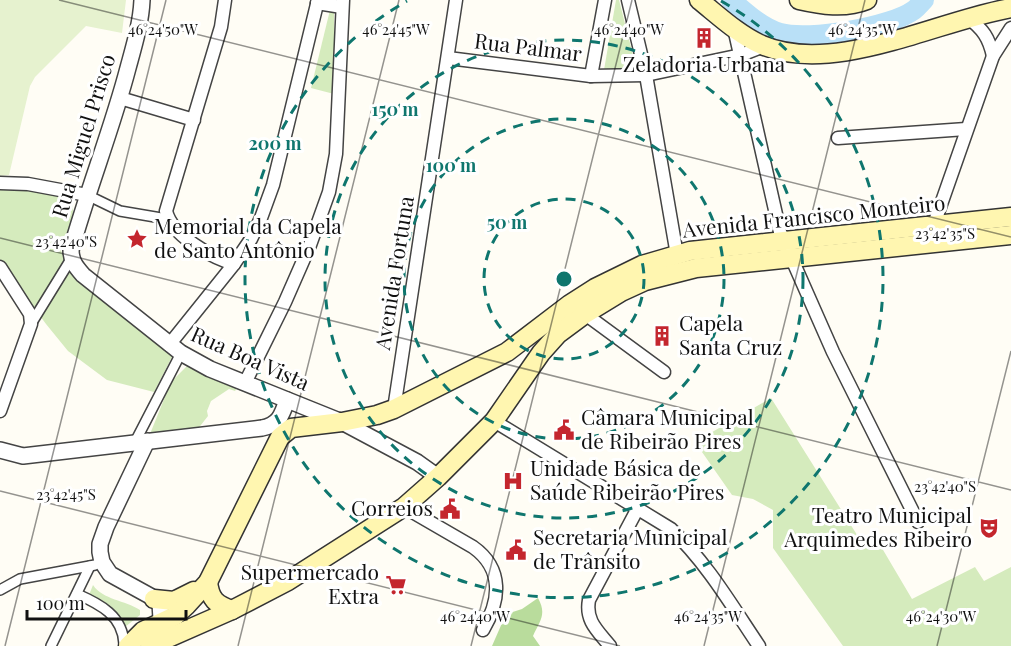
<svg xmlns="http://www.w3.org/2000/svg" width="1011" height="646" viewBox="0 0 1011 646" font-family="'Playfair Display',serif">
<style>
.green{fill:#d5ebbd}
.forest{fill:#b9dc9c}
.pitch{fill:#e6f2cf}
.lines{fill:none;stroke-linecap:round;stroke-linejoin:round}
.river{stroke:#b9e0f7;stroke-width:20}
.pedestrian-casing{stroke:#444;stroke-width:12}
.minor-casing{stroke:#444;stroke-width:15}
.tertiary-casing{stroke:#444;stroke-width:18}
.secondary-casing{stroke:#333;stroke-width:21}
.pedestrian{stroke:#fff;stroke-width:9}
.minor{stroke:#fff;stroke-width:12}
.tertiary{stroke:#fff;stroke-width:15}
.secondary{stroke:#fff6b0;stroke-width:18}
.ticks{fill:none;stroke:#111;stroke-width:1.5;stroke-opacity:0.45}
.ring{fill:none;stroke:#0f766e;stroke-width:3;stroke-dasharray:10 8}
.labels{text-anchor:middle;stroke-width:6;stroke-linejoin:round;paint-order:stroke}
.street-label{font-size:21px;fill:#111;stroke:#fff}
.poi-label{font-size:21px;fill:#111;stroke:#fff;text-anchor:start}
.ticks-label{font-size:15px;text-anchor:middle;fill:#111;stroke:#fff;stroke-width:6;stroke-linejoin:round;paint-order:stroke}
.centre{fill:#0f766e;stroke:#fff;stroke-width:3}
.ring-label{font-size:18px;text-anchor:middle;font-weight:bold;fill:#0f766e;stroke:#fff;stroke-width:6;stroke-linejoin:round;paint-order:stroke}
</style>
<rect width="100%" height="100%" fill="#fffdf5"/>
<!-- green -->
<g class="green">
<path d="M 616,0 L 619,0 L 636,67 L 604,70 Z"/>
<path d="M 330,10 L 334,11 L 334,94 L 311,88 Z"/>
<path d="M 0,189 C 15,190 66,189 72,204 C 77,214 64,239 60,249 L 74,276 L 173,355 L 154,392 L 107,380 L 68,351 L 46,324 L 0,262 Z"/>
<path d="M 187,366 L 237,388 L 235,391 L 229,389 L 211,401 L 207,411 L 208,416 L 197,430 L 150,434 L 171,382 Z"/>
<path d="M 771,398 L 864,546 L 876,538 L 912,599 L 975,567 L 984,581 L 1011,567 L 1011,646 L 843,646 L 773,548 L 773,510 L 753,499 L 732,495 L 695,442 Z"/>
<path d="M 93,585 C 103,600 125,600 140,610 L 140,615 L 125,627 L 109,608 L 89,595 Z"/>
</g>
<!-- forest -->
<path class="forest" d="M 538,598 C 547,614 540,621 533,636 L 540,646 L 492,646 L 506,614 L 522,609 Z"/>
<!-- pitch -->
<path class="pitch" d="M 0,0 L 126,0 L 122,33 L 86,26 L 35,77 L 30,86 L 9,175 L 0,176 Z"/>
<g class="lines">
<!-- river -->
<path class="river" d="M 731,0 C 745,12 762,28 780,33 C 809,41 891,27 914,10 C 918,7 921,3 924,0"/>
<!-- pedestrian casing -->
<g class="pedestrian-casing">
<g id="pedestrian">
<path d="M 87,195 L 120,211 L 167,219"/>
<path d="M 31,324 L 71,259"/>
<path d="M 135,442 L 181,353"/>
<path d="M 0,590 L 20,579 L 95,565"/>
<path d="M 77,594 C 100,604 123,616 124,644"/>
<path d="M 51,646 L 90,566"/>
</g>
</g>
<!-- minor casing -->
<g class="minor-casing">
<g id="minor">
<path d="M 225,0 L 221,27 L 166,211 C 172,236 211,257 234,264"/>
<path d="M 628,0 L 646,75 L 677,255"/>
<path d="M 317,3 L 342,7"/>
<path d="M 968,18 C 983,29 989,38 993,56"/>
<path d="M 734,28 L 780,232 L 833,352 L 918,522"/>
<path d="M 448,58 L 591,76 L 646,75 L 741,55 L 764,46"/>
<path d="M 591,76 L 605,0"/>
<path d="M 120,98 L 194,120"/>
<path d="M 838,138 L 966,129"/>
<path d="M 0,183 L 28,184 L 87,195"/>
<path d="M 932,230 L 993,56 L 1011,28"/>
<path d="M 0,267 L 30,314 L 31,324 L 0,411"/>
<path d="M 585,314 L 664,372"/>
<path d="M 169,345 L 234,264 L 251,239 L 261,218 L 273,185 L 318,0"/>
<path d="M 245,383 L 285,302 L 310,245 L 329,192 L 336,154 L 343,0"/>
<path d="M 394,409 L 456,0"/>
<path d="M 494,421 L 671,529 C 707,563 732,606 759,646"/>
<path d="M 404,507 L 473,547 C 504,569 500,601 483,630"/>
<path d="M 610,646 C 598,631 585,621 589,600 L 638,508"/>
</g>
</g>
<!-- tertiary casing -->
<g class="tertiary-casing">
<g id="tertiary">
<path d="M 142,0 C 141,23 134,46 128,68 C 112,129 88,189 71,250 C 71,261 76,267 83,275 L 181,353 L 210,369 L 342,422 L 417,462 L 438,477"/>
<path d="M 147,441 L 106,527 L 100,544 L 100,552 L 102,562 L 110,574 L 150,596 L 160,603 L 161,619 L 156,632"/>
<path d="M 0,450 L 23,456 L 262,428 C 279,425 282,415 287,400"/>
</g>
</g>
<!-- secondary casing -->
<g class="secondary-casing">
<g id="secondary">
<path d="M 699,0 C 719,16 739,35 762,45 C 834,76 939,20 1011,8"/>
<path d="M 799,0 C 821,5 845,9 867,0"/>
<path d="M 208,582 C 210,599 216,605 232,610"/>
<path d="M 154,599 L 174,601 L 194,591"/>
<path d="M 128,646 L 143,631 L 175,616 L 187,605 L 208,582 L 280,437 L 291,428 L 342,422 L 377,415 L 394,409 L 507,352 L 570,304 L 595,288 L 642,265 L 690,251 L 1011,217"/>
<path d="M 150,646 L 232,610 L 288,581 L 404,507 L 438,477 L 494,421 L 541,353 L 558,334 L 585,314 L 621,292 L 645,281 L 696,268 L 1011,235"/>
</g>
</g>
<!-- pedestrian -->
<use href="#pedestrian" class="pedestrian"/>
<!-- minor -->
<use href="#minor" class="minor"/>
<!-- tertiary -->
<use href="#tertiary" class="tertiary"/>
<!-- secondary -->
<use href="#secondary" class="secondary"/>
</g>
<!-- ticks -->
<path class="ticks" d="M 59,0 L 1011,237M 0,238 L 1011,490M 0,491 L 620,646M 5,646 L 166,0M 238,646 L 399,0M 471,646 L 632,0M 704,646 L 865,0M 937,646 L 1011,351"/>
<!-- distance rings -->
<g class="ring">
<circle cx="564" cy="279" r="80"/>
<circle cx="564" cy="279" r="160"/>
<circle cx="564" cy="279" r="239"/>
<path d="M721 1A319 319 0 1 1 407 1"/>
</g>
<!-- icons -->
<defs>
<g id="building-bare" transform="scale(1.62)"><path d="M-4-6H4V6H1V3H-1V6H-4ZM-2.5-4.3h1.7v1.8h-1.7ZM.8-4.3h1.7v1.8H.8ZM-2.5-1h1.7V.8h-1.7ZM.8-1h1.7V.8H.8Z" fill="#c4262e" stroke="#fff" stroke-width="2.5" paint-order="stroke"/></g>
<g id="sight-bare" transform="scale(1.62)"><path d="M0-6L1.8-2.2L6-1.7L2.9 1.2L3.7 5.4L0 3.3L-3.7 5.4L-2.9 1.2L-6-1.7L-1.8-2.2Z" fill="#c4262e" stroke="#fff" stroke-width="2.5" paint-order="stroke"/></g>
<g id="civic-bare" transform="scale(1.62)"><path d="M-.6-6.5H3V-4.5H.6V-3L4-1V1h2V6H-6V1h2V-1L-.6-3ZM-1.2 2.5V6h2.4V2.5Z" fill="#c4262e" stroke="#fff" stroke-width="2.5" paint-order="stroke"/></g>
<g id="hospital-bare" transform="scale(1.62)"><path d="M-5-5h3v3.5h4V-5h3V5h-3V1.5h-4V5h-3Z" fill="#c4262e" stroke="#fff" stroke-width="2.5" paint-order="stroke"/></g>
<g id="theatre-bare" transform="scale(1.62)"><path d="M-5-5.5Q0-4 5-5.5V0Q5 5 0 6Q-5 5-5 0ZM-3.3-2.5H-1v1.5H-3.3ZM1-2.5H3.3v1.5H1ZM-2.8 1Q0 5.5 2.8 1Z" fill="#c4262e" stroke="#fff" stroke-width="2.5" paint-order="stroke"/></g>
<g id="supermarket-bare" transform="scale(1.62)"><path d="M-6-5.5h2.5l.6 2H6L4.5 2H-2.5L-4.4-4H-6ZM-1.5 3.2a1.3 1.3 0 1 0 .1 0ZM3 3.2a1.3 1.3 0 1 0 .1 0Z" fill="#c4262e" stroke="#fff" stroke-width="2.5" paint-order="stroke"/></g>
</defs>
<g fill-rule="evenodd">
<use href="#building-bare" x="704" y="38"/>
<use href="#sight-bare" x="137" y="239"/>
<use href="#building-bare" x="662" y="336"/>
<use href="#civic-bare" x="564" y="430"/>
<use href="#hospital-bare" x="513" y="481"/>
<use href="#civic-bare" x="450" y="509"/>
<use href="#theatre-bare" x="989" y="528"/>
<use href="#civic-bare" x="516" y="550"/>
<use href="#supermarket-bare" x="396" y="585"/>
</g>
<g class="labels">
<!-- street labels -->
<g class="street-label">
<text transform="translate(528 48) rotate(7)" y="7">Rua Palmar</text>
<text transform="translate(84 136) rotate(-73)" y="7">Rua Miguel Prisco</text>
<text transform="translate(814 217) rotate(-6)" y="7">Avenida Francisco Monteiro</text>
<text transform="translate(395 273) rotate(-81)" y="7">Avenida Fortuna</text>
<text transform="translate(250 359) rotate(24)" y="7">Rua Boa Vista</text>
</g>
<!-- poi labels -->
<g class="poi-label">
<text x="704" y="72" text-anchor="middle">Zeladoria Urbana</text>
<text x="154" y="234">Memorial da Capela<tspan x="154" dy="24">de Santo Antônio</tspan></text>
<text x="679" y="331">Capela<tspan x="679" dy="24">Santa Cruz</tspan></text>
<text x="581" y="425">Câmara Municipal<tspan x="581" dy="24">de Ribeirão Pires</tspan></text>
<text x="530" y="476">Unidade Básica de<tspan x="530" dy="24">Saúde Ribeirão Pires</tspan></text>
<text x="433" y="516" text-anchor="end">Correios</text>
<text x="972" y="523" text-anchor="end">Teatro Municipal<tspan x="972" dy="24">Arquimedes Ribeiro</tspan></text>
<text x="533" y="545">Secretaria Municipal<tspan x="533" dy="24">de Trânsito</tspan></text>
<text x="379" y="580" text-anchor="end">Supermercado<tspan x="379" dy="24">Extra</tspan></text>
</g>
</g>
<g class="ticks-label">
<text x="163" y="35">46°24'50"W</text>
<text x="396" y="35">46°24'45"W</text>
<text x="629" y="35">46°24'40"W</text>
<text x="862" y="35">46°24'35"W</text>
<text x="945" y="239">23°42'35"S</text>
<text x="66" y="247">23°42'40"S</text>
<text x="945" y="492">23°42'40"S</text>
<text x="66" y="500">23°42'45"S</text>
<text x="475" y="622">46°24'40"W</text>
<text x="708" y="622">46°24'35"W</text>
<text x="941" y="622">46°24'30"W</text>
</g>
<circle cx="564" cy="279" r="9" class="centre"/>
<g class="ring-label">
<text x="395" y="116">150 m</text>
<text x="275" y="150">200 m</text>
<text x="451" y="172">100 m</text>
<text x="507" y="229">50 m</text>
</g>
<!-- scale -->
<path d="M27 610v9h159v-9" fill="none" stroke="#111111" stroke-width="3"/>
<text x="36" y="610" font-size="18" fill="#111111" stroke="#ffffff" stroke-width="4.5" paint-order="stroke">100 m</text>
</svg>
